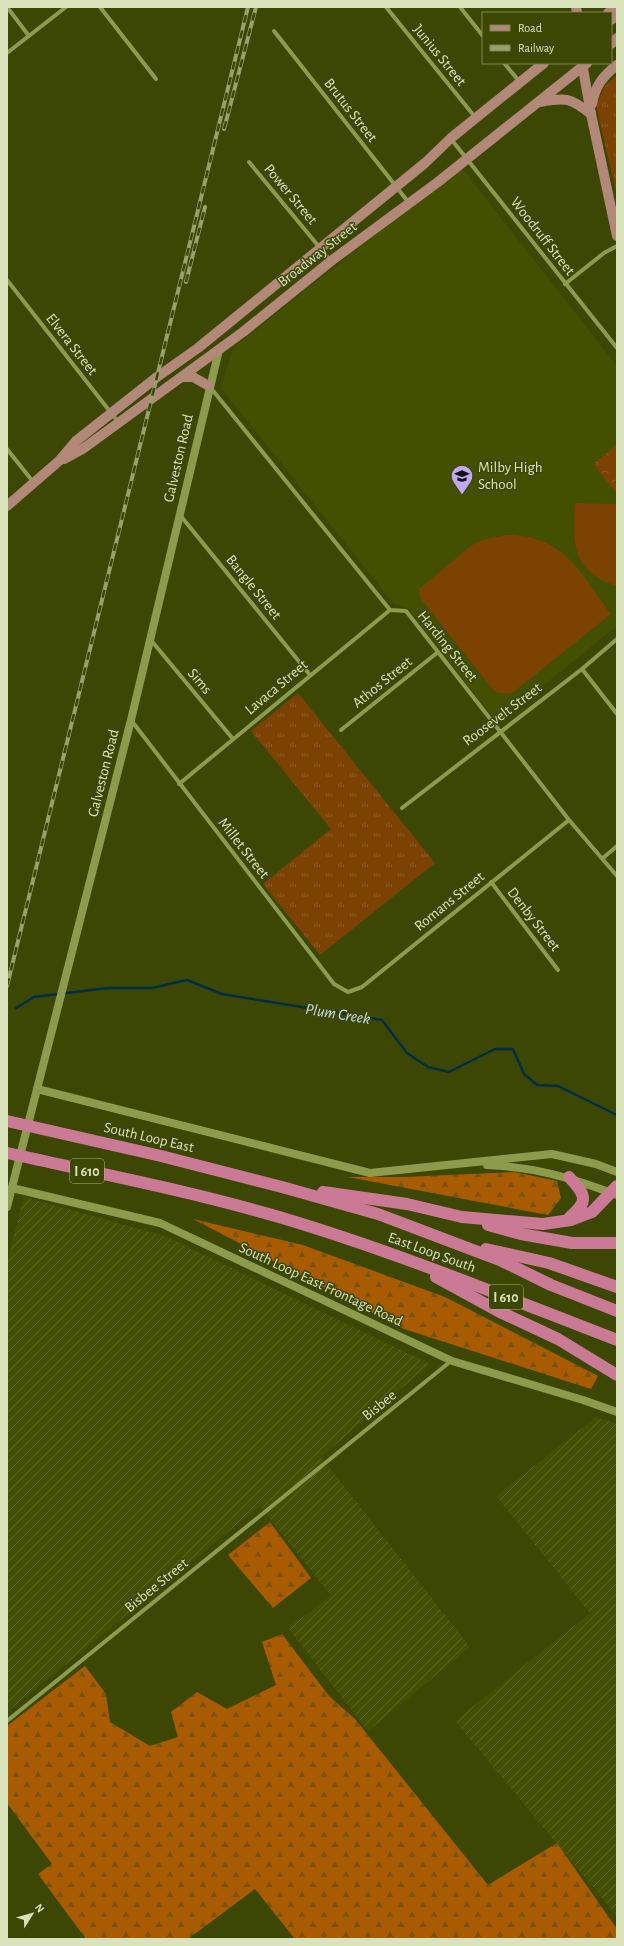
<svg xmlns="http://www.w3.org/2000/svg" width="624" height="1946" viewBox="0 0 624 1946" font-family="'Alegreya Sans',sans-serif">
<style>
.built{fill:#434f01}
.industrial{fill:url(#industrial-furrows)}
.grass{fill:url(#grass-tufts)}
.forest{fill:url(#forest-firs)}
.park{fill:url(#park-crowns)}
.pitch{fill:#7b4202}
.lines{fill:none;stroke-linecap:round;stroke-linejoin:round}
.stream{stroke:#002e47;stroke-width:2.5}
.street{stroke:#8c9c4c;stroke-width:4}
.secondary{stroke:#8c9c4c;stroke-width:8}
.primary{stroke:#b28878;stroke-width:10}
.highway{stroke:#cb7a95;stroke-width:12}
.rail-casing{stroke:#97a16e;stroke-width:4}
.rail{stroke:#3d4704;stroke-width:2.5;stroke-dasharray:8;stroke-linecap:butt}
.labels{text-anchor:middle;stroke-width:3;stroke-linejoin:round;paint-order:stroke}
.shield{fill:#3d4704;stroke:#abb585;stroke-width:1}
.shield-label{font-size:14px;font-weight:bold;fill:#dae4bc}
.street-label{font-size:15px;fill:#dae4bc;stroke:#3d4704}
.poi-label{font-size:15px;fill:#dae4bc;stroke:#3d4704;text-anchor:start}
.water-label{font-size:16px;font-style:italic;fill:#c7e1f5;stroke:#3d4704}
</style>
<defs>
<pattern id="industrial-furrows" width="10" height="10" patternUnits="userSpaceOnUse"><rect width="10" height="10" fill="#434f01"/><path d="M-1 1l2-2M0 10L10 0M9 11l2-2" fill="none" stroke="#5e6824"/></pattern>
<pattern id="grass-tufts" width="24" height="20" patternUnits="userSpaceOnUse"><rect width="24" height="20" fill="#7b4202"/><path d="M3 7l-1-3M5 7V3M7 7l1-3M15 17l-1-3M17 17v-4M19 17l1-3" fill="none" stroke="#8d5d25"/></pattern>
<pattern id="forest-firs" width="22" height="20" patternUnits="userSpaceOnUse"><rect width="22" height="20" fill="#a95b00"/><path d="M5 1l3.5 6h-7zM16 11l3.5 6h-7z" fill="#7a5119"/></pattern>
<pattern id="park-crowns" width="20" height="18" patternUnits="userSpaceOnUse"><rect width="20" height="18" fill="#7b4202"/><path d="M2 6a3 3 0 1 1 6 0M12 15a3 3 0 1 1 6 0" fill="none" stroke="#8d5d25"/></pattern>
</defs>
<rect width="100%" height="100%" fill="#3d4704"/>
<!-- built -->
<path class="built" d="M 461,167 L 617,366 L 617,626 L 497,723 L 408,608 L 394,604 L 221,388 L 233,348 Z"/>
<!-- industrial -->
<g class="industrial">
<path d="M 24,1197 L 165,1236 L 430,1364 L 321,1457 L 470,1647 L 368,1731 L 288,1628 L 331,1596 L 260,1506 L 7,1712 L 7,1262 Z"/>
<path d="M 596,1417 L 617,1424 L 617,1916 L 455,1721 L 590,1613 L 496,1496 Z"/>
</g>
<!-- grass -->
<g class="grass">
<path d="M 617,75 L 617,196 L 596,105 L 604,87 Z"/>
<path d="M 298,693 L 435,863 L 320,955 L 263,884 L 331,829 L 251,731 Z"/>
</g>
<!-- forest -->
<g class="forest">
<path d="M 514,1172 L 557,1181 L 561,1198 L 548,1215 L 348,1177 L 404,1177 Z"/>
<path d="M 193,1219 L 303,1245 L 445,1297 L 598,1376 L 591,1389 L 404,1329 Z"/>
<path d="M 270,1522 L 311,1578 L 273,1608 L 228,1555 Z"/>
<path d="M 282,1634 L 329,1696 L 355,1719 L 488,1885 L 557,1843 L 617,1929 L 617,1939 L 295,1939 L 255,1889 L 188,1939 L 86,1939 L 38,1874 L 52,1864 L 7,1803 L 7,1726 L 85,1666 L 106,1694 L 110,1722 L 150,1746 L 178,1737 L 171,1712 L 197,1692 L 227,1709 L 276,1685 L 262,1642 Z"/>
</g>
<!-- park -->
<path class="park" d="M 617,445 L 617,494 L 593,464 Z"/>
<!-- pitch -->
<g class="pitch">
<path d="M 617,449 L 617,468 L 611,473 L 602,462 Z"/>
<path d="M 575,503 L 617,504 L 617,586 C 571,571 573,545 575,503 Z"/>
<path d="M 507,535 C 563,534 582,574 611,614 L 511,694 L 495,692 L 420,598 L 419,589 L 472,545 L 485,539 Z"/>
</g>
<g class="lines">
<!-- stream -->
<path class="stream" d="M 16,1008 L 34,997 L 108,988 L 152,988 L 187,980 L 222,994 L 382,1020 L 407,1053 L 428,1067 L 449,1072 L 495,1049 L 513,1049 L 524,1074 L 537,1085 L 558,1086 L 617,1115"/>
<!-- street -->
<g class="street">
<path d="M 7,7 L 29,36"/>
<path d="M 100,7 L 156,79"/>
<path d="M 386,7 L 475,117"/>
<path d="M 460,7 L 483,36"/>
<path d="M 274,31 L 409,203"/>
<path d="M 7,53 L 66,7"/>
<path d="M 504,63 L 519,81"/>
<path d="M 451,139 L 617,348"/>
<path d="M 249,162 L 330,260"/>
<path d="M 7,280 L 119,423"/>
<path d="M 565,284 L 604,253 L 617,246"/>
<path d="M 210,387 L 390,610 L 406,611 L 569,820 L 617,876"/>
<path d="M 7,449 L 34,483"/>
<path d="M 180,515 L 310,675"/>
<path d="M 150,639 L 233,739"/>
<path d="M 582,669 L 617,714"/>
<path d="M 131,720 L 334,984 L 348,992 L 362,987 L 569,820"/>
<path d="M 341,730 L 438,652"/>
<path d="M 179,784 L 390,610"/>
<path d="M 402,808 L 582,669 L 617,639"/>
<path d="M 603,858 L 617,846"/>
<path d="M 491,882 L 558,970"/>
<path d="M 7,1721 L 451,1361"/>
</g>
<!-- secondary -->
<g class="secondary">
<path d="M 37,1089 L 370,1173 L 552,1154 L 596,1164 L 617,1172"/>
<path d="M 487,1165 C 535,1167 572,1178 617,1195"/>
<path d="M 12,1188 L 160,1223 L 452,1361 L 583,1400 L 617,1412"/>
<path d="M 7,1207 L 131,720 L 219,350"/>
</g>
<!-- primary -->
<g class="primary">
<path d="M 576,7 L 577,13"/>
<path d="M 608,13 L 616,7"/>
<path d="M 611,20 L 617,15"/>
<path d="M 611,44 L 617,38"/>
<path d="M 582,63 L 591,114 L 617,236"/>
<path d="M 540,102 C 566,97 571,98 591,114"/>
<path d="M 592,104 C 595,86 603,76 617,65"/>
<path d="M 183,377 L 193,377 L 209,386"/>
<path d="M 64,459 L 84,448 L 243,332 L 331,261 L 438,182 L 587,63"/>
<path d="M 7,506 L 59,461 L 76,441 L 157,377 L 198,348 L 425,163 L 451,138 L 544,63"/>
</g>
<!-- highway -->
<g class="highway">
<path d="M 7,1121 L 161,1156 L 282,1187 L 378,1214 L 502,1261 L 551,1285 L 617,1311"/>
<path d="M 7,1153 C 98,1173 190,1191 279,1217 C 394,1251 505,1297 617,1340"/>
<path d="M 569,1177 C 586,1195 589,1201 570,1217"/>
<path d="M 323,1192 L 407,1204 L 462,1217 L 543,1224 L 571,1220 L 592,1212 L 617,1186"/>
<path d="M 488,1225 L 521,1234 L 572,1243 L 617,1243"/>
<path d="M 486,1249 L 549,1263 L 617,1287"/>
<path d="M 436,1277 L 500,1312 L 558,1339 L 617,1375"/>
</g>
<!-- rail casing -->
<g class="rail-casing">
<g id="rail">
<path d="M 224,129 L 256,7"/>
<path d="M 186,282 L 205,207"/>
<path d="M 7,986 L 248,7"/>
</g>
</g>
<!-- rail -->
<use href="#rail" class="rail"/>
</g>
<!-- icons -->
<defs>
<g id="school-pin" transform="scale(1.15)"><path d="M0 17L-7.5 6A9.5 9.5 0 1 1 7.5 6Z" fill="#c1a8f3" stroke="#3d4704"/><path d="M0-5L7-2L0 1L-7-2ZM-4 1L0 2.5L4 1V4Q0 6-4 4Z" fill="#111"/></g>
</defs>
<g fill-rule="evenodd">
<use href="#school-pin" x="462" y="476"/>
</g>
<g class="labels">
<!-- shield labels -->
<g class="shield">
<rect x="70" y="1159" width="34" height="24" rx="3"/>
<rect x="489" y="1285" width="34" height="24" rx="3"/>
</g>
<g class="shield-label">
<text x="87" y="1176">I 610</text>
<text x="506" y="1302">I 610</text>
</g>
<!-- street labels -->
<g class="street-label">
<text transform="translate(440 55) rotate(51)" y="5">Junius Street</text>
<text transform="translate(351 110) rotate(52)" y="5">Brutus Street</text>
<text transform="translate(291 194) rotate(50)" y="5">Power Street</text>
<text transform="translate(543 236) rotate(52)" y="5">Woodruff Street</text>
<text transform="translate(317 254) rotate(-38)" y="5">Broadway Street</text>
<text transform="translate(72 344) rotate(52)" y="5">Elvera Street</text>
<text transform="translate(178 458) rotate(-77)" y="5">Galveston Road</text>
<text transform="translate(254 587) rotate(51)" y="5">Bangle Street</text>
<text transform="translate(448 646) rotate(51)" y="5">Harding Street</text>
<text transform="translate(200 681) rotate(50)" y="5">Sims</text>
<text transform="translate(382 682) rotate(-39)" y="5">Athos Street</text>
<text transform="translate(276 687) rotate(-40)" y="5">Lavaca Street</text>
<text transform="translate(502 714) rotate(-37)" y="5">Roosevelt Street</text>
<text transform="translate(103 773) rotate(-76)" y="5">Galveston Road</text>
<text transform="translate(244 848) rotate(52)" y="5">Millet Street</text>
<text transform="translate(449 901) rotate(-39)" y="5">Romans Street</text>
<text transform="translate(534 919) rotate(52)" y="5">Denby Street</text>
<text transform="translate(149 1137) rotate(13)" y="5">South Loop East</text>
<text transform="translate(432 1252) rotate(20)" y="5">East Loop South</text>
<text transform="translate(321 1284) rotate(25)" y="5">South Loop East Frontage Road</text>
<text transform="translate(379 1405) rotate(-39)" y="5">Bisbee</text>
<text transform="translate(156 1585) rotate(-39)" y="5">Bisbee Street</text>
</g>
<!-- poi labels -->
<g class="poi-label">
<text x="478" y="472">Milby High<tspan x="478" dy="17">School</tspan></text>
</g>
<!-- water labels -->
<g class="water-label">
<text transform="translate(338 1013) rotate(9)" y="6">Plum Creek</text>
</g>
</g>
<!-- border -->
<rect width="624" height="1946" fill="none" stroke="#dae4bc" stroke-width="16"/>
<!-- legend -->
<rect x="482" y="12" width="130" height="52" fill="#3d4704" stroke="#7c864e"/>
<rect x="490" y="25" width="20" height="6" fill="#b28878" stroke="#7c864e"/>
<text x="518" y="32" font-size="12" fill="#dae4bc">Road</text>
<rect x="490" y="45" width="20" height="6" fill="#97a16e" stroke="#7c864e"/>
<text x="518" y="52" font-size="12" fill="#dae4bc">Railway</text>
<!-- north arrow -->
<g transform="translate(32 1914) rotate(53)" stroke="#3d4704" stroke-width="3" paint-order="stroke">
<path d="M0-3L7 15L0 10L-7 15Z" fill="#dae4bc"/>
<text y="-6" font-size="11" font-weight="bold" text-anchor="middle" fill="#dae4bc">N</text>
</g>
</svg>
